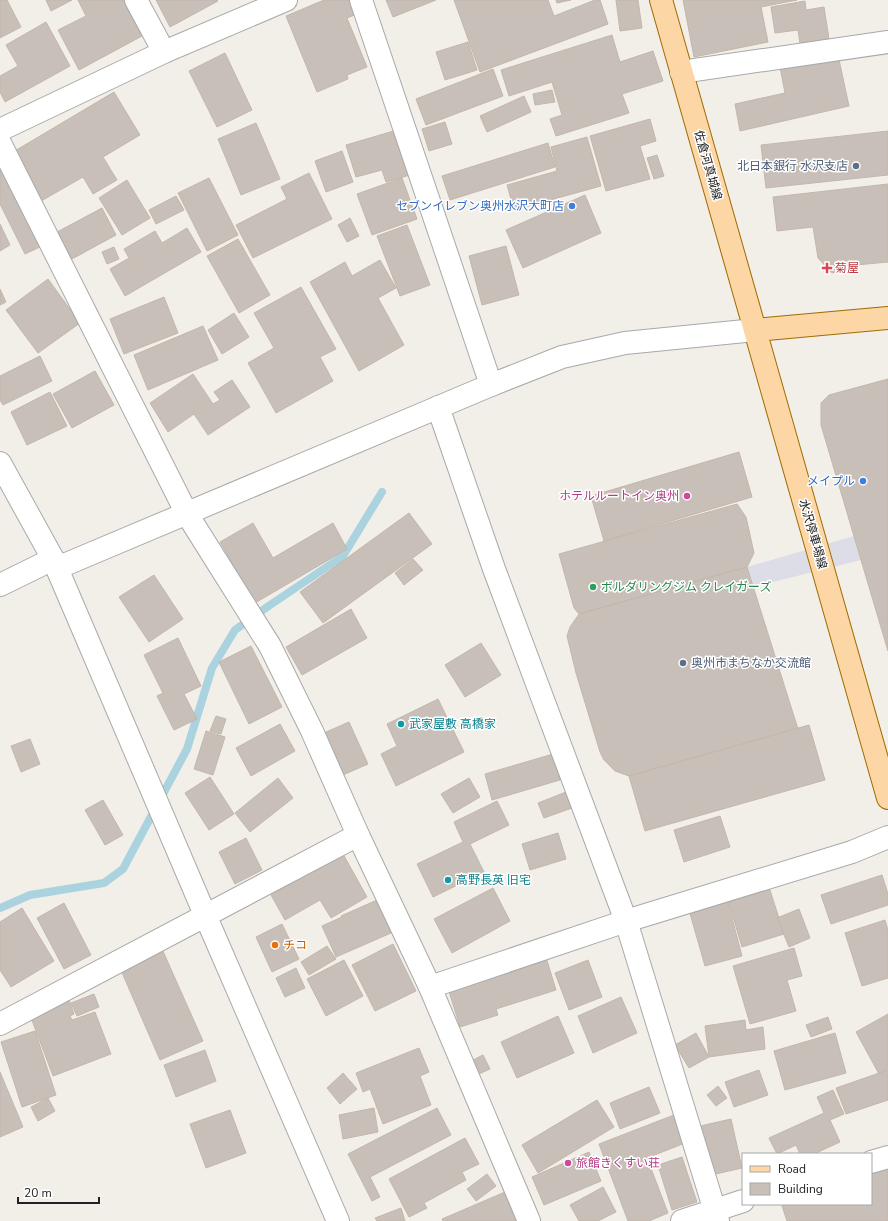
<svg xmlns="http://www.w3.org/2000/svg" width="888" height="1221" viewBox="0 0 888 1221" font-family="'Nunito Sans','Noto Sans JP',sans-serif">
<style>
.plaza{fill:#dddde8}
.lines{fill:none;stroke-linecap:round;stroke-linejoin:round}
.stream{stroke:#aad3df;stroke-width:8}
.building{fill:#c7bfb8;stroke:#c4b6ab}
.minor-casing{stroke:#a9a9a9;stroke-width:24}
.major-casing{stroke:#a06b00;stroke-width:24}
.minor{stroke:#fff;stroke-width:22}
.major{stroke:#fcd6a4;stroke-width:22}
.service-dot{fill:#5c6f8a;stroke:#fff;stroke-width:1.5}
.shop-dot{fill:#3f7fe0;stroke:#fff;stroke-width:1.5}
.health-dot{fill:#e0444e;stroke:#fff;stroke-width:1.5}
.hotel-dot{fill:#d1479c;stroke:#fff;stroke-width:1.5}
.leisure-dot{fill:#2e9e5b;stroke:#fff;stroke-width:1.5}
.culture-dot{fill:#0f9aa8;stroke:#fff;stroke-width:1.5}
.food-dot{fill:#e8710a;stroke:#fff;stroke-width:1.5}
.labels{text-anchor:middle;stroke-width:3;stroke-linejoin:round;paint-order:stroke}
.street-label{font-size:12px;fill:#222;stroke:#fff}
.service-label{font-size:12px;fill:#4e5e75;stroke:#fff;text-anchor:end}
.shop-label{font-size:12px;fill:#366cbe;stroke:#fff;text-anchor:end}
.health-label{font-size:12px;fill:#be3a42;stroke:#fff;text-anchor:start}
.hotel-label{font-size:12px;fill:#b23c85;stroke:#fff;text-anchor:end}
.leisure-label{font-size:12px;fill:#27864d;stroke:#fff;text-anchor:start}
.culture-label{font-size:12px;fill:#0d838f;stroke:#fff;text-anchor:start}
.food-label{font-size:12px;fill:#c56008;stroke:#fff;text-anchor:start}
</style>
<rect width="100%" height="100%" fill="#f2efe9"/>
<!-- plaza -->
<path class="plaza" d="M 854,536 L 861,560 L 753,587 L 747,567 Z"/>
<g class="lines">
<!-- stream -->
<path class="stream" d="M 0,908 L 30,895 L 104,883 L 123,869 L 187,749 L 212,668 L 235,630 L 270,605 L 343,556 L 382,492"/>
</g>
<!-- building -->
<g class="building">
<path d="M 0,0 L 7,0 L 21,27 L 0,38 Z"/>
<path d="M 46,0 L 72,0 L 51,11 Z"/>
<path d="M 78,0 L 123,0 L 142,36 L 79,70 L 58,30 L 86,16 Z"/>
<path d="M 156,0 L 217,0 L 218,1 L 170,27 Z"/>
<path d="M 324,0 L 351,0 L 357,14 L 347,18 L 367,67 L 347,75 L 348,79 L 317,92 L 286,16 Z"/>
<path d="M 386,0 L 436,0 L 393,17 Z"/>
<path d="M 454,0 L 548,0 L 554,16 L 595,0 L 600,0 L 608,24 L 480,72 Z"/>
<path d="M 556,0 L 571,0 L 557,3 Z"/>
<path d="M 616,0 L 638,0 L 642,28 L 620,31 Z"/>
<path d="M 683,0 L 797,0 L 761,7 L 768,42 L 694,57 Z"/>
<path d="M 805,1 L 806,10 L 824,7 L 829,39 L 800,44 L 798,30 L 775,33 L 771,7 Z"/>
<path d="M 46,22 L 70,66 L 5,102 L 0,92 L 0,76 L 18,66 L 6,45 Z"/>
<path d="M 612,35 L 620,62 L 653,51 L 663,81 L 622,94 L 629,113 L 556,136 L 550,119 L 562,115 L 552,82 L 509,96 L 501,70 Z"/>
<path d="M 468,42 L 477,70 L 445,80 L 436,52 Z"/>
<path d="M 225,53 L 252,110 L 217,127 L 189,71 Z"/>
<path d="M 838,55 L 849,106 L 740,131 L 735,104 L 785,93 L 780,67 Z"/>
<path d="M 493,69 L 503,96 L 426,125 L 416,99 Z"/>
<path d="M 552,90 L 555,102 L 535,105 L 533,94 Z"/>
<path d="M 114,92 L 140,135 L 103,157 L 117,180 L 93,194 L 83,177 L 36,204 L 8,155 Z"/>
<path d="M 524,96 L 531,112 L 487,132 L 480,116 Z"/>
<path d="M 650,119 L 656,141 L 640,146 L 650,179 L 606,191 L 590,136 Z"/>
<path d="M 445,122 L 452,144 L 429,151 L 422,129 Z"/>
<path d="M 256,123 L 280,179 L 241,195 L 218,139 Z"/>
<path d="M 397,130 L 410,175 L 386,182 L 382,170 L 356,177 L 346,145 Z"/>
<path d="M 888,131 L 888,175 L 766,188 L 761,145 Z"/>
<path d="M 587,137 L 601,186 L 514,210 L 507,185 L 557,171 L 551,147 Z"/>
<path d="M 548,143 L 555,167 L 450,200 L 442,176 Z"/>
<path d="M 342,151 L 353,182 L 326,192 L 315,161 Z"/>
<path d="M 657,155 L 664,176 L 654,179 L 647,158 Z"/>
<path d="M 0,161 L 42,246 L 25,254 L 0,204 Z"/>
<path d="M 309,173 L 332,219 L 253,258 L 236,225 L 287,199 L 281,187 Z"/>
<path d="M 209,178 L 238,235 L 207,251 L 178,193 Z"/>
<path d="M 402,178 L 417,219 L 372,235 L 357,194 Z"/>
<path d="M 127,180 L 150,218 L 122,235 L 99,198 Z"/>
<path d="M 888,184 L 888,262 L 856,265 L 853,268 L 832,273 L 818,258 L 813,227 L 777,231 L 773,197 Z"/>
<path d="M 585,195 L 601,233 L 523,268 L 506,230 Z"/>
<path d="M 176,196 L 184,210 L 156,224 L 149,210 Z"/>
<path d="M 102,208 L 116,235 L 72,259 L 57,232 Z"/>
<path d="M 350,218 L 359,236 L 347,242 L 338,225 Z"/>
<path d="M 0,224 L 10,245 L 0,251 Z"/>
<path d="M 407,225 L 430,285 L 400,296 L 377,236 Z"/>
<path d="M 187,228 L 201,252 L 125,296 L 110,269 L 129,258 L 124,249 L 155,231 L 162,243 Z"/>
<path d="M 238,239 L 270,295 L 239,313 L 207,256 Z"/>
<path d="M 506,246 L 519,295 L 482,305 L 469,256 Z"/>
<path d="M 114,247 L 119,259 L 107,264 L 102,252 Z"/>
<path d="M 380,260 L 396,288 L 378,298 L 404,345 L 359,371 L 310,282 L 345,262 L 352,276 Z"/>
<path d="M 48,279 L 80,323 L 38,353 L 6,310 Z"/>
<path d="M 301,287 L 336,349 L 320,357 L 333,381 L 276,413 L 248,363 L 274,348 L 254,313 Z"/>
<path d="M 0,289 L 6,302 L 0,305 Z"/>
<path d="M 164,297 L 178,333 L 124,354 L 110,319 Z"/>
<path d="M 234,313 L 249,337 L 222,354 L 208,330 Z"/>
<path d="M 203,326 L 218,360 L 148,390 L 134,355 Z"/>
<path d="M 40,356 L 52,381 L 3,405 L 0,400 L 0,376 Z"/>
<path d="M 95,371 L 114,405 L 72,428 L 53,394 Z"/>
<path d="M 193,374 L 213,404 L 220,400 L 214,392 L 232,380 L 250,407 L 208,435 L 194,414 L 168,432 L 150,403 Z"/>
<path d="M 888,379 L 888,651 L 821,425 L 821,403 L 829,395 Z"/>
<path d="M 50,392 L 67,426 L 27,445 L 11,412 Z"/>
<path d="M 739,452 L 752,497 L 604,541 L 591,496 Z"/>
<path d="M 737,504 L 746,517 L 754,553 L 747,567 L 579,614 L 574,608 L 559,554 Z"/>
<path d="M 409,513 L 432,544 L 323,623 L 300,592 Z"/>
<path d="M 253,523 L 273,558 L 333,523 L 347,549 L 255,603 L 220,542 Z"/>
<path d="M 413,559 L 423,570 L 404,585 L 395,573 Z"/>
<path d="M 747,567 L 798,729 L 629,776 L 615,771 L 604,760 L 600,752 L 576,673 L 567,636 L 570,627 L 579,614 Z"/>
<path d="M 154,575 L 183,619 L 149,642 L 119,597 Z"/>
<path d="M 351,609 L 367,638 L 302,675 L 286,647 Z"/>
<path d="M 178,638 L 201,686 L 184,694 L 197,719 L 174,730 L 157,696 L 163,693 L 144,655 Z"/>
<path d="M 481,643 L 501,675 L 465,697 L 445,665 Z"/>
<path d="M 251,646 L 282,707 L 249,724 L 219,662 Z"/>
<path d="M 438,699 L 464,752 L 396,786 L 381,754 L 397,746 L 387,724 Z"/>
<path d="M 216,716 L 226,719 L 221,734 L 210,731 Z"/>
<path d="M 349,722 L 368,764 L 336,778 L 317,736 Z"/>
<path d="M 280,724 L 295,751 L 251,776 L 236,748 Z"/>
<path d="M 809,725 L 825,780 L 645,831 L 629,776 Z"/>
<path d="M 206,731 L 225,737 L 213,775 L 194,769 Z"/>
<path d="M 30,739 L 40,764 L 21,772 L 11,746 Z"/>
<path d="M 553,754 L 560,780 L 492,800 L 485,774 Z"/>
<path d="M 210,777 L 234,814 L 209,830 L 185,793 Z"/>
<path d="M 278,778 L 293,798 L 250,832 L 235,813 Z"/>
<path d="M 469,778 L 480,797 L 453,813 L 441,794 Z"/>
<path d="M 566,792 L 572,808 L 544,818 L 538,803 Z"/>
<path d="M 103,800 L 123,835 L 105,845 L 85,810 Z"/>
<path d="M 497,801 L 509,825 L 470,844 L 484,872 L 433,897 L 417,864 L 463,842 L 454,822 Z"/>
<path d="M 720,816 L 730,847 L 684,862 L 674,830 Z"/>
<path d="M 558,833 L 566,859 L 530,870 L 522,844 Z"/>
<path d="M 246,838 L 262,870 L 235,884 L 219,852 Z"/>
<path d="M 343,854 L 367,897 L 331,918 L 320,900 L 285,920 L 271,895 Z"/>
<path d="M 882,875 L 888,894 L 888,905 L 831,924 L 821,895 Z"/>
<path d="M 769,887 L 784,934 L 742,947 L 728,900 Z"/>
<path d="M 493,888 L 510,921 L 452,953 L 434,919 Z"/>
<path d="M 727,899 L 742,956 L 705,966 L 689,910 Z"/>
<path d="M 377,900 L 391,933 L 336,957 L 322,926 L 342,917 L 341,916 Z"/>
<path d="M 64,903 L 91,955 L 64,969 L 37,918 Z"/>
<path d="M 22,908 L 54,961 L 11,987 L 0,970 L 0,922 Z"/>
<path d="M 799,909 L 810,938 L 789,947 L 777,918 Z"/>
<path d="M 885,920 L 888,930 L 888,978 L 862,986 L 845,933 Z"/>
<path d="M 282,924 L 299,959 L 272,972 L 256,937 Z"/>
<path d="M 393,944 L 416,991 L 375,1011 L 352,965 Z"/>
<path d="M 327,946 L 336,959 L 309,975 L 301,962 Z"/>
<path d="M 794,948 L 802,976 L 787,980 L 796,1011 L 750,1024 L 733,966 Z"/>
<path d="M 162,949 L 203,1041 L 160,1060 L 120,968 Z"/>
<path d="M 545,954 L 556,990 L 496,1009 L 498,1015 L 460,1027 L 447,985 Z"/>
<path d="M 344,960 L 363,996 L 326,1016 L 307,979 Z"/>
<path d="M 588,960 L 602,997 L 569,1010 L 555,973 Z"/>
<path d="M 296,968 L 305,988 L 285,997 L 276,978 Z"/>
<path d="M 94,994 L 99,1007 L 77,1016 L 71,1003 Z"/>
<path d="M 621,997 L 637,1033 L 593,1053 L 578,1016 Z"/>
<path d="M 69,1000 L 74,1014 L 70,1016 L 72,1020 L 95,1012 L 111,1054 L 53,1076 L 30,1015 Z"/>
<path d="M 888,1014 L 888,1069 L 879,1074 L 856,1032 Z"/>
<path d="M 558,1016 L 574,1053 L 517,1078 L 501,1042 Z"/>
<path d="M 828,1017 L 832,1029 L 811,1037 L 806,1025 Z"/>
<path d="M 745,1020 L 746,1030 L 763,1027 L 765,1049 L 709,1057 L 705,1026 Z"/>
<path d="M 35,1031 L 56,1095 L 22,1107 L 1,1042 Z"/>
<path d="M 696,1033 L 709,1057 L 689,1068 L 675,1045 Z"/>
<path d="M 835,1033 L 846,1073 L 785,1090 L 774,1051 Z"/>
<path d="M 419,1048 L 429,1072 L 420,1076 L 431,1105 L 383,1124 L 370,1089 L 363,1092 L 356,1073 Z"/>
<path d="M 205,1050 L 216,1081 L 176,1097 L 164,1065 Z"/>
<path d="M 483,1055 L 490,1069 L 479,1074 L 473,1060 Z"/>
<path d="M 759,1070 L 768,1095 L 734,1107 L 725,1082 Z"/>
<path d="M 888,1070 L 888,1100 L 846,1114 L 836,1088 Z"/>
<path d="M 0,1072 L 23,1127 L 0,1137 Z"/>
<path d="M 343,1073 L 357,1089 L 340,1104 L 327,1088 Z"/>
<path d="M 718,1086 L 727,1098 L 716,1106 L 707,1095 Z"/>
<path d="M 649,1087 L 660,1113 L 620,1129 L 610,1103 Z"/>
<path d="M 833,1090 L 844,1114 L 830,1120 L 840,1142 L 814,1154 L 800,1154 L 796,1145 L 777,1154 L 769,1138 L 824,1113 L 817,1097 Z"/>
<path d="M 48,1098 L 55,1111 L 38,1121 L 31,1107 Z"/>
<path d="M 597,1100 L 614,1127 L 538,1173 L 522,1145 Z"/>
<path d="M 374,1108 L 378,1132 L 343,1139 L 339,1115 Z"/>
<path d="M 437,1108 L 451,1135 L 370,1177 L 380,1197 L 372,1201 L 348,1154 Z"/>
<path d="M 230,1110 L 246,1153 L 206,1168 L 190,1124 Z"/>
<path d="M 674,1115 L 685,1143 L 647,1158 L 668,1213 L 649,1221 L 628,1221 L 599,1144 Z"/>
<path d="M 731,1119 L 742,1168 L 707,1176 L 696,1127 Z"/>
<path d="M 465,1138 L 479,1164 L 462,1172 L 466,1180 L 424,1203 L 427,1208 L 409,1217 L 389,1179 Z"/>
<path d="M 589,1152 L 601,1181 L 544,1205 L 532,1177 Z"/>
<path d="M 682,1157 L 697,1202 L 672,1210 L 658,1165 Z"/>
<path d="M 888,1167 L 888,1221 L 787,1221 L 782,1206 L 787,1204 L 871,1204 L 871,1173 Z"/>
<path d="M 487,1174 L 496,1186 L 476,1201 L 467,1189 Z"/>
<path d="M 603,1187 L 616,1212 L 598,1221 L 579,1221 L 570,1205 Z"/>
<path d="M 505,1192 L 517,1221 L 443,1221 L 442,1219 Z"/>
<path d="M 401,1208 L 405,1221 L 377,1221 L 375,1218 Z"/>
</g>
<g class="lines">
<!-- minor casing -->
<g class="minor-casing">
<g id="minor">
<path d="M 136,0 L 164,52"/>
<path d="M 361,0 L 491,385"/>
<path d="M 681,72 L 888,42"/>
<path d="M 0,130 L 164,52 L 286,0"/>
<path d="M 0,143 L 187,514 L 270,646 L 312,731 L 358,835 L 430,987 L 529,1221"/>
<path d="M 438,407 L 494,569 L 626,921 L 718,1221"/>
<path d="M 0,463 L 53,559 L 206,917 L 338,1221"/>
<path d="M 57,568 L 491,385 L 562,357 L 625,343 L 755,330"/>
<path d="M 0,585 L 53,559"/>
<path d="M 430,987 L 626,921 L 852,852 L 888,837"/>
<path d="M 0,1024 L 358,835"/>
<path d="M 871,1162 L 888,1157"/>
<path d="M 682,1221 L 743,1201"/>
</g>
</g>
<!-- major casing -->
<g class="major-casing">
<g id="major">
<path d="M 661,0 L 755,330"/>
<path d="M 888,318 L 755,330 L 888,798"/>
</g>
</g>
<!-- minor -->
<use href="#minor" class="minor"/>
<!-- major -->
<use href="#major" class="major"/>
</g>
<!-- markers -->
<g class="service-dot">
<circle cx="856" cy="166" r="4"/>
<circle cx="683" cy="663" r="4"/>
</g>
<g class="shop-dot">
<circle cx="572" cy="206" r="4"/>
<circle cx="863" cy="481" r="4"/>
</g>
<path class="health-dot" d="M825 262h4v4h4v4h-4v4h-4v-4h-4v-4h4z"/>
<g class="hotel-dot">
<circle cx="687" cy="496" r="4"/>
<circle cx="568" cy="1163" r="4"/>
</g>
<circle class="leisure-dot" cx="593" cy="587" r="4"/>
<g class="culture-dot">
<circle cx="401" cy="724" r="4"/>
<circle cx="448" cy="880" r="4"/>
</g>
<circle class="food-dot" cx="275" cy="945" r="4"/>
<g class="labels">
<!-- street labels -->
<g class="street-label">
<text transform="translate(708 165) rotate(74)" y="4">佐倉河真城線</text>
<text transform="translate(813 534) rotate(74)" y="4">水沢停車場線</text>
</g>
<!-- service labels -->
<g class="service-label">
<text x="848" y="170">北日本銀行 水沢支店</text>
<text x="691" y="667" text-anchor="start">奥州市まちなか交流館</text>
</g>
<!-- shop labels -->
<g class="shop-label">
<text x="564" y="210">セブンイレブン奥州水沢大町店</text>
<text x="855" y="485">メイプル</text>
</g>
<!-- health labels -->
<g class="health-label">
<text x="835" y="272">菊屋</text>
</g>
<!-- hotel labels -->
<g class="hotel-label">
<text x="679" y="500">ホテルルートイン奥州</text>
<text x="576" y="1167" text-anchor="start">旅館きくすい荘</text>
</g>
<!-- leisure labels -->
<g class="leisure-label">
<text x="601" y="591">ボルダリングジム クレイガーズ</text>
</g>
<!-- culture labels -->
<g class="culture-label">
<text x="409" y="728">武家屋敷 高橋家</text>
<text x="456" y="884">高野長英 旧宅</text>
</g>
<!-- food labels -->
<g class="food-label">
<text x="283" y="949">チコ</text>
</g>
</g>
<!-- legend -->
<rect x="742" y="1153" width="130" height="52" fill="#ffffff" stroke="#a7a7a7"/>
<rect x="750" y="1166" width="20" height="6" fill="#fcd6a4" stroke="#a7a7a7"/>
<text x="778" y="1173" font-size="12" fill="#222222">Road</text>
<rect x="750" y="1183" width="20" height="12" fill="#c7bfb8" stroke="#a7a7a7"/>
<text x="778" y="1193" font-size="12" fill="#222222">Building</text>
<!-- scale -->
<path d="M18 1197v6h81v-6" fill="none" stroke="#222222" stroke-width="2"/>
<text x="24" y="1197" font-size="12" fill="#222222" stroke="#ffffff" stroke-width="3" paint-order="stroke">20 m</text>
</svg>
